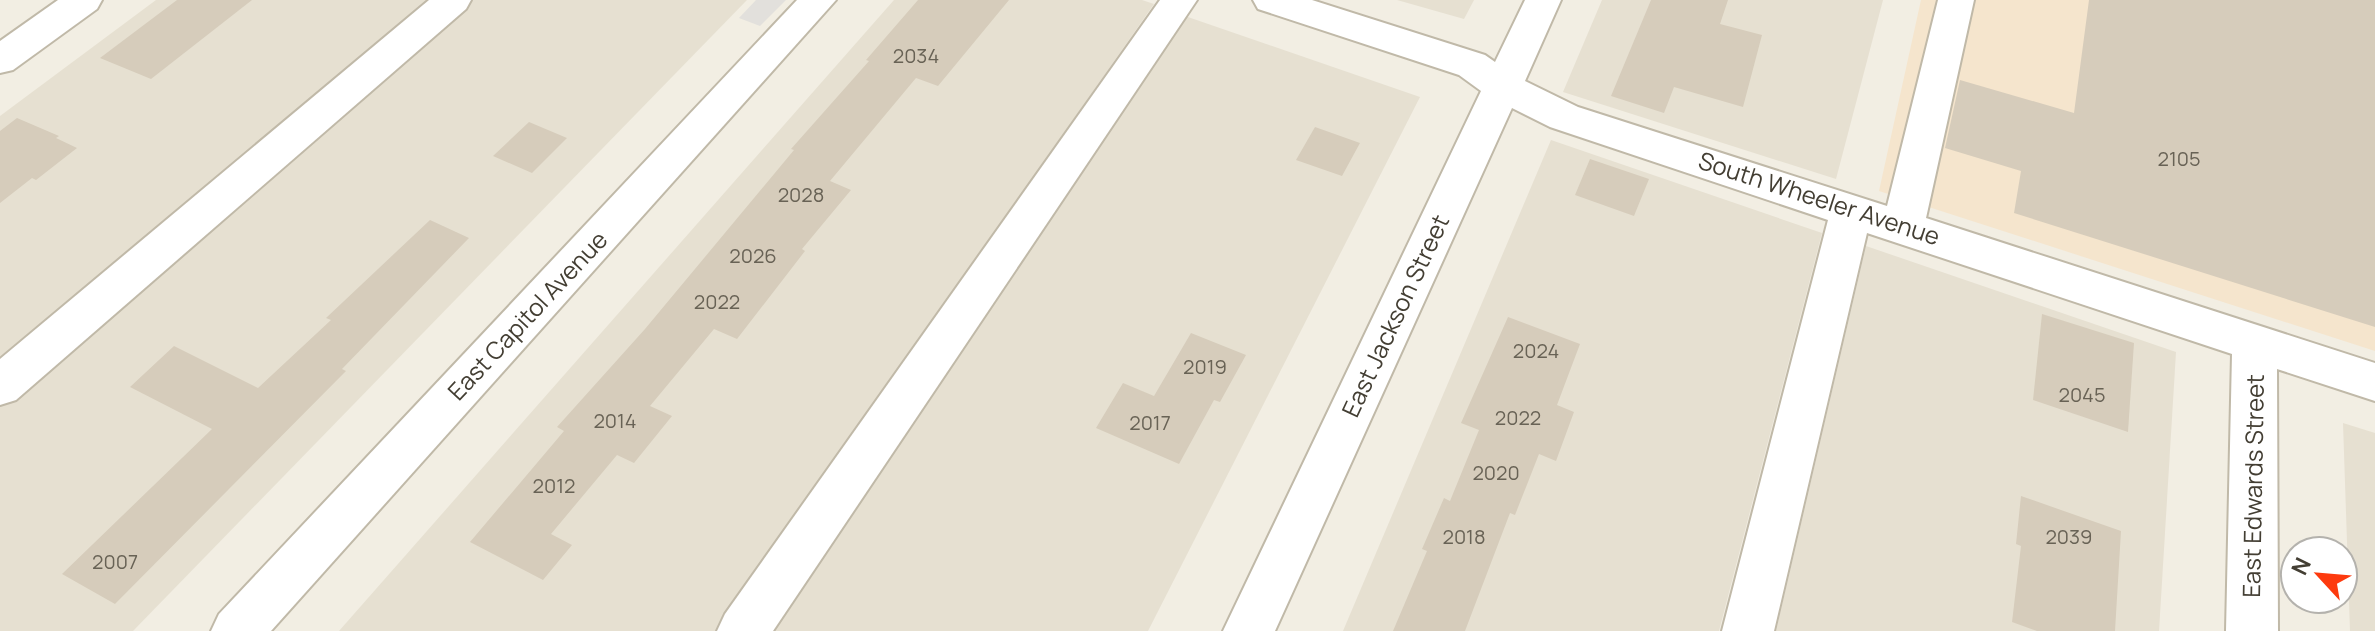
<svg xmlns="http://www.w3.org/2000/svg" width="2375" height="631" viewBox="0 0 2375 631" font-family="Manrope,sans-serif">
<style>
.residential{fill:#e6e0d1}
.commercial{fill:#f5e5cd}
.parking{fill:#e2e0dc}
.building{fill:#d6ccbb}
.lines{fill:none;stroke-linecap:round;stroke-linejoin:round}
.minor-casing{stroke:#c0b9a8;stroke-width:4}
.minor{fill:#fff;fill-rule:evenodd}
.labels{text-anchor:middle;stroke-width:6;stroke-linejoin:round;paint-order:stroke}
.number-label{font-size:20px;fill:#686255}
.street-label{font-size:24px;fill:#433e33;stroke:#fff}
</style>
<rect width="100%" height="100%" fill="#f2eee3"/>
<!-- residential -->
<g class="residential">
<path d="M 156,0 L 429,0 L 0,357 L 0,116 Z"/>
<path d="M 464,0 L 747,0 L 133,631 L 0,631 L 0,398 Z"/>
<path d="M 894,0 L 1142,0 L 1154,4 L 717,631 L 339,631 Z"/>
<path d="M 1397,0 L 1474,0 L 1464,19 Z"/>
<path d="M 1602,0 L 1883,0 L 1836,179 L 1563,92 Z"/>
<path d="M 1185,16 L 1420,97 L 1148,631 L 767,631 Z"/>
<path d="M 1551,140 L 1822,233 L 1719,631 L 1343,631 Z"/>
<path d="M 1866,246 L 2176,352 L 2159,631 L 1776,631 Z"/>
<path d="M 2343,423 L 2375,433 L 2375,631 L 2350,631 Z"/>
</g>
<!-- commercial -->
<path class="commercial" d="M 1921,0 L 2375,0 L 2375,351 L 1879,191 Z"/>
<!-- parking -->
<path class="parking" d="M 756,0 L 786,0 L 760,26 L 739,18 Z"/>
<!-- building -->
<g class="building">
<path d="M 177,0 L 252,0 L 151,79 L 100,58 Z"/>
<path d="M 918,0 L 1009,0 L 938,86 L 916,78 L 830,181 L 851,190 L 802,249 L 805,251 L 737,339 L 714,329 L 650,406 L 672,416 L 634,463 L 617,455 L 551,534 L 572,545 L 543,580 L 470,542 L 564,431 L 557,427 L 645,329 L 794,150 L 791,149 L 869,61 L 866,60 Z"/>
<path d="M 1651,0 L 1728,0 L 1720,24 L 1762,35 L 1743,107 L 1674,87 L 1664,113 L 1611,96 Z"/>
<path d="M 2089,0 L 2375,0 L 2375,327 L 2014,213 L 2021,171 L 1945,148 L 1960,80 L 2074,113 Z"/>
<path d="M 17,118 L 59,136 L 56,138 L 77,148 L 36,180 L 32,178 L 0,203 L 0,131 Z"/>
<path d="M 529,122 L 567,138 L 532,173 L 493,156 Z"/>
<path d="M 1315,127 L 1360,143 L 1342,176 L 1296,160 Z"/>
<path d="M 1590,159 L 1649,179 L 1634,216 L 1575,195 Z"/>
<path d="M 430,220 L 469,238 L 342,369 L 346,371 L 115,604 L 62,574 L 212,429 L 130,387 L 174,346 L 258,388 L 331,320 L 326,318 Z"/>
<path d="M 2042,314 L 2134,343 L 2128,432 L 2033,400 Z"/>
<path d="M 1508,317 L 1580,344 L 1557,405 L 1574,412 L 1556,461 L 1539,454 L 1515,515 L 1510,513 L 1465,631 L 1393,631 L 1427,551 L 1422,549 L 1444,498 L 1450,501 L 1479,430 L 1461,423 Z"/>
<path d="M 1191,333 L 1246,355 L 1220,402 L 1214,400 L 1179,464 L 1096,428 L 1123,383 L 1154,396 Z"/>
<path d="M 2021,496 L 2121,531 L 2115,631 L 2037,631 L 2012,622 L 2021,546 L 2016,544 Z"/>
</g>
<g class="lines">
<!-- minor casing -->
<g class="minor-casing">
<g id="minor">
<path d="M 58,0 L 102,0 L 97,9 L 13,70 L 0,73 L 0,41 Z"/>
<path d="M 429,0 L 471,0 L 466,9 L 16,400 L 0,405 L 0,359 Z"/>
<path d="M 797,0 L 836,0 L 271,631 L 211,631 L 219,614 Z"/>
<path d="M 1160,0 L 1197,0 L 773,631 L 717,631 L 725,614 Z"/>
<path d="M 1253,0 L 1312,0 L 1485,55 L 1495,62 L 1525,0 L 1561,0 L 1525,81 L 1578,107 L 1887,206 L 1938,0 L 1974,0 L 1926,218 L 2375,363 L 2375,401 L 2277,369 L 2278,631 L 2226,631 L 2232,354 L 1867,233 L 1774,631 L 1722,631 L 1828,220 L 1550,127 L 1512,108 L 1275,631 L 1223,631 L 1481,91 L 1459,75 L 1258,9 Z"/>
</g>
</g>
<!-- minor -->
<use href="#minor" class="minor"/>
</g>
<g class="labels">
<!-- number labels -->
<g class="number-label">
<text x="916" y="63">2034</text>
<text x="2179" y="166">2105</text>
<text x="801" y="202">2028</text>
<text x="753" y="263">2026</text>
<text x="717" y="309">2022</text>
<text x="1536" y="358">2024</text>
<text x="1205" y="374">2019</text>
<text x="2082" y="402">2045</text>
<text x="1518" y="425">2022</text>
<text x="615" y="428">2014</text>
<text x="1150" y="430">2017</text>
<text x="1496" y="480">2020</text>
<text x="554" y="493">2012</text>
<text x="1464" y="544">2018</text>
<text x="2069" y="544">2039</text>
<text x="115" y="569">2007</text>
</g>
<!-- street labels -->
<g class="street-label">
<text transform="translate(1819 199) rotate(18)" y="8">South Wheeler Avenue</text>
<text transform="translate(528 316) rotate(-47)" y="8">East Capitol Avenue</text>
<text transform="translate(1396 316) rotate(-65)" y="8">East Jackson Street</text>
<text transform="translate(2254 486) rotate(-89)" y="8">East Edwards Street</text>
</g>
</g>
<!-- north arrow -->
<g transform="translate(2319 575) rotate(296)"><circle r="38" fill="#ffffff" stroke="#b4b2ad" stroke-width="2"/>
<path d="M0-6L14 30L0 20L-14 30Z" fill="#fd3a0e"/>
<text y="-12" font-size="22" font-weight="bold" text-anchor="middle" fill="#433e33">N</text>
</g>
</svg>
